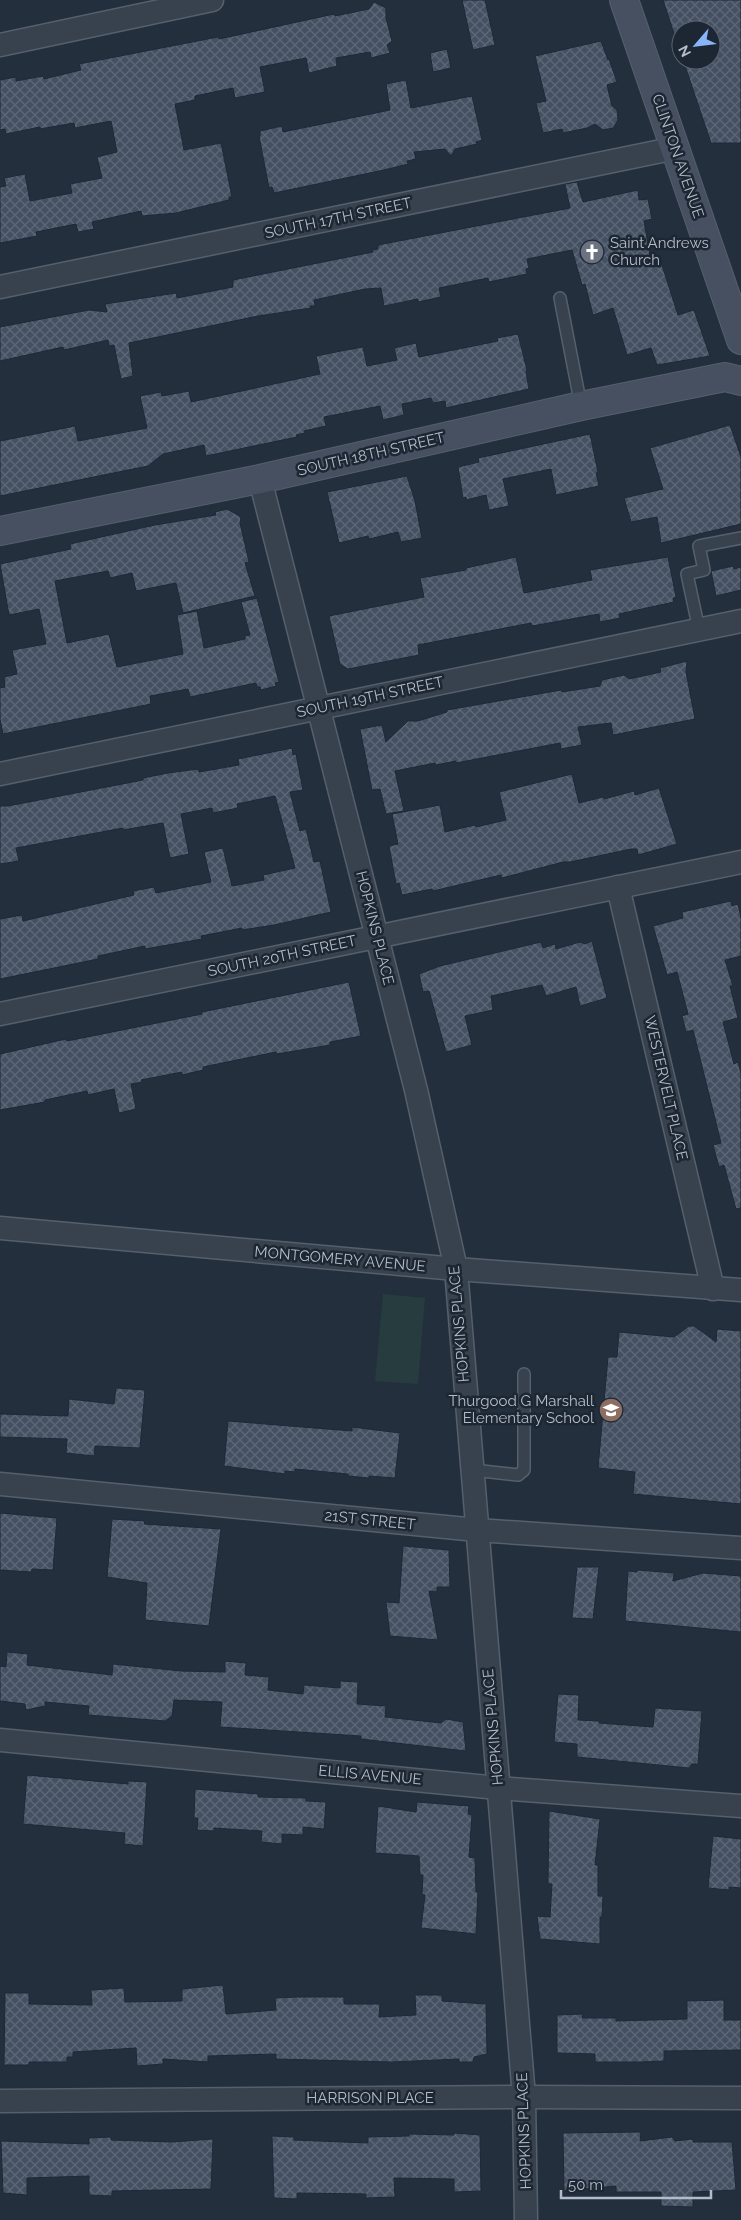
<svg xmlns="http://www.w3.org/2000/svg" width="741" height="2220" viewBox="0 0 741 2220" font-family="Raleway,sans-serif">
<style>
.green{fill:#263c3f}
.building{fill:url(#building-cross-hatch);stroke:#1f2835}
.lines{fill:none;stroke-linecap:round;stroke-linejoin:round}
.lane-casing{stroke:#565f6c;stroke-width:14}
.street-casing{stroke:#565f6c;stroke-width:25}
.secondary-casing{stroke:#565f6c;stroke-width:30}
.lane{stroke:#38414e;stroke-width:11}
.street{stroke:#38414e;stroke-width:22}
.secondary{stroke:#465061;stroke-width:28}
.labels{text-anchor:middle;stroke-width:5;stroke-linejoin:round;paint-order:stroke}
.street-label{font-size:15px;fill:#b4bcc9;stroke:#1d2633}
.poi-label{font-size:15px;fill:#b4bcc9;stroke:#1d2633;text-anchor:start}
</style>
<defs>
<pattern id="building-cross-hatch" width="8" height="8" patternUnits="userSpaceOnUse" patternTransform="scale(1.25)"><rect width="8" height="8" fill="#455162"/><path d="M0 0l8 8M0 8l8-8" fill="none" stroke="#5d6877"/></pattern>
</defs>
<rect width="100%" height="100%" fill="#242f3e"/>
<!-- green -->
<path class="green" d="M 383,1294 L 425,1298 L 418,1384 L 375,1381 Z"/>
<!-- building -->
<g class="building">
<path d="M 462,0 L 485,0 L 495,45 L 473,50 Z"/>
<path d="M 663,0 L 741,0 L 741,143 L 711,143 L 683,60 L 711,60 L 711,30 L 681,30 L 681,55 Z"/>
<path d="M 374,2 L 386,8 L 386,18 L 392,41 L 387,45 L 390,53 L 371,58 L 370,52 L 336,58 L 337,66 L 309,73 L 306,58 L 260,67 L 265,92 L 235,98 L 233,88 L 195,96 L 195,100 L 175,104 L 184,150 L 221,143 L 232,197 L 229,197 L 229,200 L 176,213 L 142,216 L 141,211 L 92,222 L 94,229 L 78,232 L 76,224 L 36,232 L 37,236 L 0,243 L 0,187 L 6,186 L 4,178 L 25,174 L 30,201 L 72,193 L 70,184 L 102,178 L 97,157 L 117,152 L 111,121 L 75,128 L 74,123 L 40,129 L 40,127 L 6,134 L 5,129 L 0,130 L 0,80 L 16,77 L 16,81 L 43,76 L 44,79 L 81,70 L 79,64 L 218,37 L 219,39 L 334,14 L 335,16 L 369,9 Z"/>
<path d="M 601,41 L 608,60 L 609,59 L 617,82 L 607,85 L 612,106 L 617,110 L 618,120 L 613,128 L 603,130 L 595,124 L 587,128 L 563,133 L 562,129 L 543,133 L 536,103 L 546,101 L 535,56 Z"/>
<path d="M 447,49 L 451,68 L 433,72 L 430,53 Z"/>
<path d="M 406,80 L 411,108 L 472,96 L 482,140 L 476,142 L 477,144 L 455,149 L 451,156 L 445,149 L 414,152 L 416,159 L 407,161 L 408,164 L 384,170 L 274,193 L 272,187 L 269,188 L 259,136 L 260,136 L 260,131 L 282,126 L 283,132 L 390,110 L 386,84 Z"/>
<path d="M 577,182 L 583,202 L 638,190 L 639,200 L 648,199 L 652,219 L 644,221 L 651,261 L 660,259 L 678,315 L 694,310 L 710,356 L 657,365 L 651,348 L 627,355 L 613,308 L 593,315 L 585,284 L 582,285 L 572,250 L 527,259 L 529,268 L 526,269 L 527,274 L 489,282 L 488,278 L 439,288 L 441,297 L 418,302 L 418,299 L 384,306 L 381,288 L 365,289 L 314,300 L 315,306 L 310,306 L 311,308 L 258,316 L 129,343 L 133,376 L 121,379 L 114,345 L 109,346 L 108,340 L 64,350 L 63,347 L 0,361 L 0,327 L 89,310 L 107,312 L 105,304 L 176,293 L 177,298 L 233,287 L 233,280 L 373,252 L 372,250 L 378,249 L 378,245 L 570,208 L 565,184 Z"/>
<path d="M 518,334 L 527,370 L 526,372 L 529,389 L 446,408 L 445,401 L 433,403 L 431,398 L 402,404 L 404,415 L 383,420 L 380,406 L 324,417 L 326,426 L 304,431 L 305,433 L 296,435 L 297,437 L 206,456 L 204,445 L 163,454 L 148,466 L 0,496 L 0,441 L 75,426 L 78,441 L 147,428 L 140,396 L 161,392 L 162,396 L 189,391 L 191,402 L 320,374 L 316,356 L 341,351 L 363,347 L 367,366 L 397,360 L 394,348 L 416,343 L 419,357 L 498,341 L 497,338 Z"/>
<path d="M 730,425 L 741,457 L 741,524 L 661,543 L 657,517 L 631,522 L 624,498 L 663,489 L 650,448 Z"/>
<path d="M 590,434 L 598,472 L 596,473 L 599,486 L 556,495 L 551,469 L 503,479 L 509,506 L 489,510 L 486,495 L 466,500 L 466,497 L 463,498 L 458,467 L 479,462 L 478,458 Z"/>
<path d="M 407,476 L 415,501 L 422,538 L 401,542 L 398,532 L 369,539 L 368,536 L 339,543 L 327,492 Z"/>
<path d="M 227,509 L 241,517 L 240,523 L 249,562 L 245,563 L 255,596 L 183,613 L 176,583 L 136,591 L 132,573 L 110,578 L 108,571 L 55,581 L 67,643 L 109,634 L 117,667 L 183,654 L 177,615 L 197,611 L 204,648 L 245,639 L 245,636 L 250,635 L 241,602 L 257,598 L 279,682 L 275,683 L 276,686 L 261,690 L 260,687 L 257,687 L 256,683 L 190,697 L 188,689 L 150,696 L 151,704 L 3,734 L 0,719 L 0,688 L 5,687 L 4,677 L 17,674 L 12,650 L 46,644 L 39,609 L 9,615 L 0,564 L 71,549 L 70,544 L 155,525 L 216,515 L 215,512 Z"/>
<path d="M 516,557 L 524,593 L 592,580 L 590,570 L 668,557 L 676,597 L 673,598 L 674,602 L 619,614 L 620,618 L 600,622 L 599,614 L 532,626 L 531,623 L 418,645 L 419,655 L 348,669 L 340,664 L 329,616 L 424,597 L 420,578 L 466,570 L 466,568 Z"/>
<path d="M 733,566 L 734,569 L 741,567 L 741,590 L 716,596 L 711,571 Z"/>
<path d="M 687,661 L 686,672 L 695,719 L 613,735 L 611,723 L 578,727 L 582,745 L 561,749 L 560,743 L 456,763 L 456,761 L 436,765 L 435,763 L 395,771 L 404,811 L 386,814 L 380,789 L 372,790 L 360,729 L 382,725 L 386,742 L 408,721 L 418,721 L 447,712 L 447,710 L 561,690 L 562,692 L 600,686 L 602,680 L 624,675 L 629,679 L 661,672 L 660,668 Z"/>
<path d="M 292,748 L 293,755 L 296,754 L 303,790 L 290,792 L 300,831 L 306,829 L 314,862 L 320,861 L 331,912 L 274,925 L 242,930 L 242,928 L 201,936 L 202,939 L 145,949 L 145,946 L 98,956 L 98,959 L 0,979 L 0,919 L 22,915 L 23,921 L 134,895 L 133,891 L 154,887 L 156,893 L 211,882 L 204,852 L 223,848 L 232,886 L 264,880 L 263,875 L 295,868 L 275,796 L 237,804 L 238,808 L 213,813 L 212,808 L 181,814 L 189,854 L 170,858 L 163,823 L 123,830 L 123,828 L 16,848 L 19,861 L 0,864 L 0,806 L 8,806 L 143,780 L 143,778 L 168,773 L 198,769 L 199,772 L 239,765 L 238,759 Z"/>
<path d="M 572,774 L 579,803 L 603,797 L 604,799 L 634,791 L 635,795 L 659,788 L 677,844 L 638,855 L 637,849 L 631,849 L 570,862 L 563,862 L 502,878 L 501,875 L 433,891 L 432,889 L 402,895 L 399,883 L 396,884 L 389,846 L 398,844 L 392,814 L 440,805 L 445,832 L 475,825 L 476,827 L 506,820 L 499,792 Z"/>
<path d="M 731,901 L 732,906 L 738,904 L 741,918 L 741,956 L 725,960 L 733,986 L 730,986 L 738,1018 L 723,1022 L 734,1064 L 738,1062 L 741,1073 L 741,1208 L 736,1209 L 724,1165 L 719,1167 L 713,1145 L 721,1143 L 693,1030 L 686,1032 L 682,1016 L 688,1014 L 677,972 L 667,975 L 653,926 L 683,918 L 682,912 Z"/>
<path d="M 592,941 L 607,998 L 580,1006 L 576,987 L 546,996 L 542,985 L 491,996 L 493,1010 L 465,1016 L 472,1045 L 446,1052 L 429,991 L 423,992 L 419,974 L 440,966 L 541,942 L 543,948 L 555,944 L 556,949 L 580,942 L 585,944 Z"/>
<path d="M 349,982 L 361,1036 L 330,1042 L 330,1045 L 277,1054 L 276,1052 L 203,1067 L 203,1070 L 182,1075 L 182,1072 L 141,1080 L 142,1082 L 131,1084 L 136,1109 L 119,1113 L 114,1089 L 88,1095 L 87,1091 L 45,1100 L 45,1102 L 0,1110 L 0,1054 L 66,1039 L 67,1041 L 202,1014 L 202,1012 Z"/>
<path d="M 689,1326 L 694,1326 L 716,1342 L 717,1329 L 741,1331 L 741,1504 L 633,1494 L 635,1472 L 598,1468 L 608,1357 L 617,1357 L 619,1332 L 674,1337 Z"/>
<path d="M 116,1388 L 145,1390 L 140,1448 L 95,1446 L 94,1456 L 66,1453 L 67,1439 L 0,1437 L 0,1414 L 68,1416 L 69,1399 L 114,1404 Z"/>
<path d="M 228,1421 L 352,1431 L 352,1427 L 400,1433 L 395,1478 L 369,1476 L 369,1478 L 348,1476 L 348,1474 L 295,1469 L 295,1472 L 285,1471 L 285,1474 L 224,1466 Z"/>
<path d="M 0,1513 L 57,1518 L 53,1570 L 32,1569 L 31,1572 L 0,1570 Z"/>
<path d="M 112,1519 L 145,1521 L 144,1524 L 221,1529 L 209,1626 L 145,1620 L 147,1583 L 107,1577 Z"/>
<path d="M 403,1546 L 449,1550 L 450,1587 L 437,1587 L 437,1592 L 429,1591 L 438,1640 L 390,1636 L 386,1602 L 399,1603 Z"/>
<path d="M 577,1567 L 599,1567 L 593,1619 L 572,1618 Z"/>
<path d="M 638,1570 L 674,1573 L 673,1581 L 703,1573 L 741,1576 L 741,1632 L 625,1621 L 628,1571 L 637,1572 Z"/>
<path d="M 7,1652 L 28,1654 L 27,1665 L 112,1675 L 113,1664 L 181,1671 L 225,1672 L 225,1661 L 246,1663 L 245,1675 L 269,1677 L 268,1690 L 303,1694 L 304,1685 L 340,1688 L 340,1681 L 358,1682 L 357,1704 L 386,1706 L 385,1717 L 441,1723 L 446,1719 L 463,1722 L 466,1751 L 361,1739 L 361,1736 L 220,1727 L 222,1702 L 174,1700 L 172,1716 L 165,1721 L 88,1715 L 89,1706 L 45,1702 L 45,1706 L 26,1710 L 25,1704 L 0,1701 L 0,1666 L 6,1667 Z"/>
<path d="M 558,1694 L 579,1695 L 578,1720 L 599,1721 L 599,1723 L 653,1727 L 655,1708 L 702,1711 L 698,1764 L 692,1764 L 689,1768 L 577,1757 L 577,1744 L 554,1742 Z"/>
<path d="M 27,1775 L 128,1784 L 128,1781 L 147,1782 L 143,1846 L 124,1844 L 125,1833 L 23,1824 Z"/>
<path d="M 195,1789 L 258,1794 L 258,1797 L 306,1798 L 306,1801 L 326,1802 L 324,1829 L 303,1827 L 303,1835 L 282,1834 L 282,1844 L 261,1842 L 262,1831 L 214,1828 L 214,1831 L 197,1830 L 198,1818 L 194,1818 Z"/>
<path d="M 417,1802 L 469,1806 L 468,1814 L 472,1815 L 469,1857 L 475,1858 L 476,1892 L 478,1892 L 476,1934 L 421,1928 L 425,1895 L 422,1894 L 423,1875 L 420,1875 L 419,1856 L 375,1853 L 378,1806 L 416,1812 Z"/>
<path d="M 549,1811 L 600,1819 L 595,1865 L 598,1865 L 598,1896 L 603,1896 L 602,1917 L 600,1917 L 600,1944 L 540,1939 L 537,1916 L 550,1917 L 552,1884 L 548,1884 Z"/>
<path d="M 713,1836 L 741,1839 L 741,1888 L 729,1887 L 729,1890 L 708,1888 Z"/>
<path d="M 223,1985 L 226,2014 L 276,2010 L 275,1998 L 298,1997 L 344,1997 L 344,2004 L 380,2004 L 379,2017 L 416,2015 L 415,1995 L 442,1995 L 442,2001 L 486,2004 L 487,2054 L 474,2057 L 473,2062 L 459,2062 L 459,2059 L 392,2062 L 276,2059 L 276,2054 L 208,2056 L 208,2062 L 163,2059 L 163,2064 L 137,2066 L 136,2048 L 73,2052 L 73,2057 L 67,2057 L 67,2062 L 29,2062 L 29,2065 L 4,2065 L 5,1993 L 29,1993 L 29,2004 L 92,2005 L 91,1990 L 124,1988 L 125,2002 L 182,2001 L 182,1989 Z"/>
<path d="M 724,2000 L 724,2020 L 741,2020 L 741,2050 L 664,2051 L 664,2061 L 640,2062 L 595,2062 L 595,2054 L 557,2053 L 557,2015 L 583,2014 L 582,2018 L 616,2018 L 616,2021 L 687,2019 L 687,2001 Z"/>
<path d="M 641,2132 L 640,2141 L 672,2137 L 675,2141 L 693,2139 L 693,2142 L 732,2142 L 736,2190 L 693,2192 L 693,2207 L 661,2206 L 661,2192 L 616,2192 L 616,2186 L 564,2191 L 563,2133 Z"/>
<path d="M 454,2133 L 480,2135 L 481,2191 L 454,2192 L 454,2179 L 394,2178 L 395,2197 L 366,2198 L 366,2194 L 297,2193 L 297,2199 L 274,2198 L 272,2136 L 294,2137 L 294,2140 L 368,2143 L 368,2137 L 409,2136 L 409,2134 L 454,2135 Z"/>
<path d="M 111,2137 L 111,2140 L 172,2142 L 213,2139 L 211,2189 L 112,2191 L 112,2196 L 89,2195 L 89,2176 L 27,2178 L 27,2195 L 3,2193 L 1,2141 L 89,2144 L 89,2138 Z"/>
</g>
<g class="lines">
<!-- lane casing -->
<g class="lane-casing">
<g id="lane">
<path d="M 560,298 L 581,406"/>
<path d="M 699,630 L 687,574 L 704,570 L 699,546 L 741,538"/>
<path d="M 473,1470 L 518,1475 L 524,1470 L 524,1374"/>
</g>
</g>
<!-- street casing -->
<g class="street-casing">
<g id="street">
<path d="M 0,45 L 212,0"/>
<path d="M 0,287 L 676,148"/>
<path d="M 260,479 L 416,1090 L 456,1269 L 524,2097 L 526,2220"/>
<path d="M 0,774 L 741,621"/>
<path d="M 618,887 L 713,1289"/>
<path d="M 0,1014 L 741,862"/>
<path d="M 0,1228 L 456,1269 L 741,1290"/>
<path d="M 0,1484 L 477,1530 L 741,1548"/>
<path d="M 0,1740 L 498,1788 L 741,1806"/>
<path d="M 0,2101 L 524,2097 L 741,2098"/>
</g>
</g>
<!-- secondary casing -->
<g class="secondary-casing">
<g id="secondary">
<path d="M 624,0 L 741,340"/>
<path d="M 0,531 L 260,479 L 581,406 L 725,377 L 741,381"/>
</g>
</g>
<!-- lane -->
<use href="#lane" class="lane"/>
<!-- street -->
<use href="#street" class="street"/>
<!-- secondary -->
<use href="#secondary" class="secondary"/>
</g>
<!-- icons -->
<defs>
<g id="church-disc" transform="scale(1.25)"><circle r="9.5" fill="#6b7280" stroke="#1d2633"/><path d="M-1.2-6h2.4v3.5h3.3v2.4h-3.3V6h-2.4V-.1h-3.3v-2.4h3.3Z" fill="#fff"/></g>
<g id="school-disc" transform="scale(1.25)"><circle r="9.5" fill="#8d6e63" stroke="#1d2633"/><path d="M0-5L7-2L0 1L-7-2ZM-4 1L0 2.5L4 1V4Q0 6-4 4Z" fill="#fff"/></g>
</defs>
<g fill-rule="evenodd">
<use href="#church-disc" x="592" y="252"/>
<use href="#school-disc" x="611" y="1410"/>
</g>
<g class="labels">
<!-- street labels -->
<g class="street-label">
<text transform="translate(678 156) rotate(71)" y="5">CLINTON AVENUE</text>
<text transform="translate(338 218) rotate(-12)" y="5">SOUTH 17TH STREET</text>
<text transform="translate(371 454) rotate(-13)" y="5">SOUTH 18TH STREET</text>
<text transform="translate(370 697) rotate(-12)" y="5">SOUTH 19TH STREET</text>
<text transform="translate(375 928) rotate(76)" y="5">HOPKINS PLACE</text>
<text transform="translate(282 956) rotate(-12)" y="5">SOUTH 20TH STREET</text>
<text transform="translate(666 1088) rotate(77)" y="5">WESTERVELT PLACE</text>
<text transform="translate(340 1259) rotate(5)" y="5">MONTGOMERY AVENUE</text>
<text transform="translate(459 1324) rotate(-95)" y="5">HOPKINS PLACE</text>
<text transform="translate(370 1520) rotate(6)" y="5">21ST STREET</text>
<text transform="translate(493 1727) rotate(-95)" y="5">HOPKINS PLACE</text>
<text transform="translate(370 1775) rotate(5)" y="5">ELLIS AVENUE</text>
<text x="370" y="2103">HARRISON PLACE</text>
<text transform="translate(524 2131) rotate(-92)" y="5">HOPKINS PLACE</text>
</g>
<!-- poi labels -->
<g class="poi-label">
<text x="610" y="248">Saint Andrews<tspan x="610" dy="17">Church</tspan></text>
<text x="594" y="1406" text-anchor="end">Thurgood G Marshall<tspan x="594" dy="17">Elementary School</tspan></text>
</g>
</g>
<!-- north arrow -->
<g transform="translate(696 45) rotate(242)"><circle r="24" fill="#1d2633" stroke="#59626f"/>
<path d="M0-4L9 19L0 12L-9 19Z" fill="#8ab4f8"/>
<text y="-8" font-size="14" font-weight="bold" text-anchor="middle" fill="#b4bcc9">N</text>
</g>
<!-- scale -->
<path d="M561 2190v8h150v-8" fill="none" stroke="#b4bcc9" stroke-width="2.5"/>
<text x="568" y="2190" font-size="15" fill="#b4bcc9" stroke="#1d2633" stroke-width="4" paint-order="stroke">50 m</text>
</svg>
